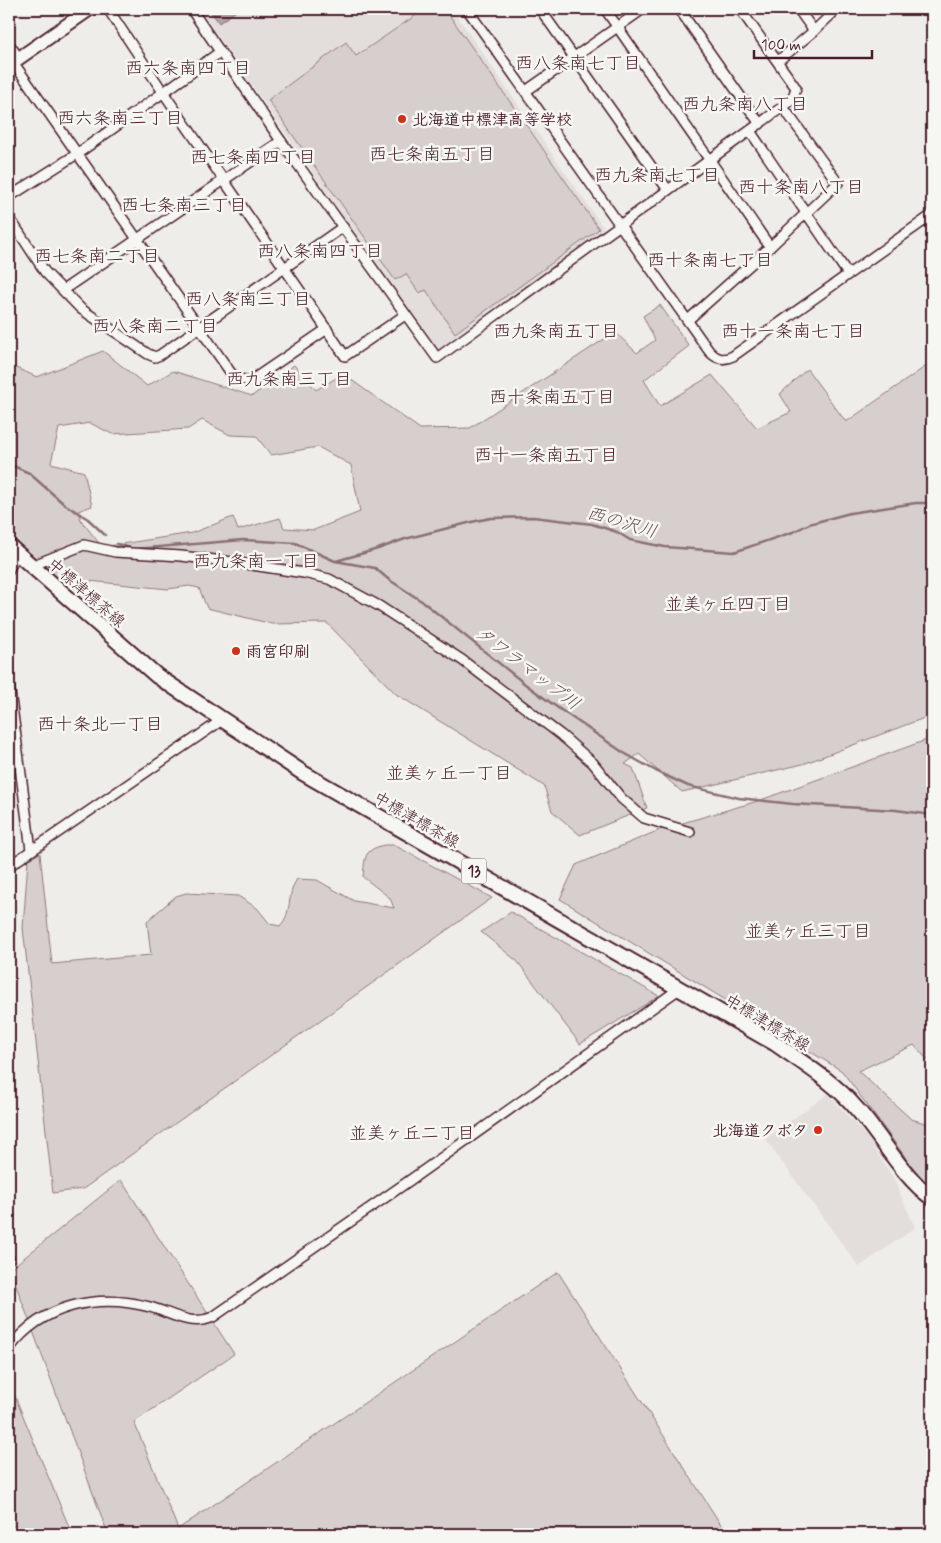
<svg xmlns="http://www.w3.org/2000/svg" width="941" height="1543" viewBox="0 0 941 1543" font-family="Mynerve,'Klee One',sans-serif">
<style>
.built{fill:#e3dedc}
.green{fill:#d7cfce;stroke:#90777c;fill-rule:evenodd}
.water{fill:#b4a4a5;stroke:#8a6f74}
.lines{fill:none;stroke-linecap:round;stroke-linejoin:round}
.stream{stroke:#8a6f74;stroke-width:2.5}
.street-casing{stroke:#4a1f2b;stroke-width:12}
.secondary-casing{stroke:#4a1f2b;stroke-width:16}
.primary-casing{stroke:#4a1f2b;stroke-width:18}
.street{stroke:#f6f6f2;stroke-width:9}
.secondary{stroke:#f6f6f2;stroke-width:12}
.primary{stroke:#f6f6f2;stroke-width:14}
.poi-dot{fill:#c8321e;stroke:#f6f6f2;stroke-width:2}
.labels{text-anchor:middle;stroke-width:5;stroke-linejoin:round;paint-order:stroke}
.shield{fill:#f6f6f2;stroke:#7e6067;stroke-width:1}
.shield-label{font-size:15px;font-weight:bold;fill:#4a1f2b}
.poi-label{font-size:16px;font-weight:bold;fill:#4a1f2b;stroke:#f6f6f2;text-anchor:start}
.street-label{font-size:16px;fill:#4a1f2b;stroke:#f6f6f2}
.neighbourhood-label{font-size:18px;fill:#4a1f2b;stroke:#f6f6f2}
.water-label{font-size:18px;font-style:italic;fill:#6f4e56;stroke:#f6f6f2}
</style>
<rect width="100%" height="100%" fill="#efedea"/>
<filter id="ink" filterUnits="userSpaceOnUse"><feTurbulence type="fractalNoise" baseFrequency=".02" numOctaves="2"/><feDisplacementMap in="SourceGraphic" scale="10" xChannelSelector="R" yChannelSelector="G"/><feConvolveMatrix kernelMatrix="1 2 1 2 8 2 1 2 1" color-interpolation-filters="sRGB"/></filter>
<g filter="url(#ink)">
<!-- built -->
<g class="built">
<path d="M 199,9 L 452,9 L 605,230 L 437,351 Z"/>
<path d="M 828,1094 L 867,1137 L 894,1179 L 915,1228 L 859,1267 L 765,1139 Z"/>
</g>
<!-- green -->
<g class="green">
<path d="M 425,9 L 445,9 L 599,229 L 455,333 L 426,290 L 419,293 L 406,274 L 395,280 L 268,100 L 346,42 L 356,56 Z"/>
<path d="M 660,305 L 689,346 L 644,380 L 660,406 L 712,375 L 757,428 L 791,412 L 780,394 L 807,369 L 846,422 L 932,362 L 932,715 L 803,764 L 682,792 L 639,754 L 625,764 L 633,768 L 647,808 L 580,835 L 552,811 L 544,786 L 396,694 L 327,623 L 272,624 L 207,608 L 199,588 L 189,586 L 168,589 L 89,581 L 61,586 L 9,535 L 9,365 L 37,377 L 103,351 L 147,386 L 173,371 L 252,396 L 294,365 L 316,390 L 343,374 L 420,429 L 470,428 L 615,332 L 637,353 L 655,340 L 643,316 ZM 202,420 L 230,435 L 256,436 L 271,455 L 318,447 L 351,465 L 360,512 L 314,530 L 284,528 L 280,518 L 238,530 L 233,517 L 192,533 L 102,547 L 81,520 L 78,511 L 92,506 L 84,472 L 51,463 L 59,428 L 90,423 L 112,434 L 188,429 Z"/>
<path d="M 932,738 L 932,1065 L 914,1045 L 858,1071 L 911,1119 L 932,1125 L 932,1183 L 926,1185 L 842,1071 L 560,899 L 576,865 L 662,829 L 758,801 Z"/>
<path d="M 384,845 L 394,845 L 492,898 L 83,1189 L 53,1193 L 23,928 L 28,860 L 40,853 L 52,964 L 151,955 L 147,921 L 176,896 L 186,893 L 238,896 L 257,908 L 270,924 L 280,926 C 293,913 286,895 297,879 L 317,880 L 354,901 L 394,908 L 390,898 L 363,877 C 365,858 363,850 384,845 Z"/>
<path d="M 511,912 L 659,996 L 580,1044 L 517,961 L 481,932 Z"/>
<path d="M 121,1180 L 234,1354 L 134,1422 L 178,1529 L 558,1272 L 727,1534 L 108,1534 L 10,1269 Z"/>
<path d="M 9,1382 L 72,1534 L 15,1534 L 9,1523 Z"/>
</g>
<!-- water -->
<path class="water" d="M 209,9 L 239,9 L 219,23 Z"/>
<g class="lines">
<!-- stream -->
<g class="stream">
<path d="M 9,464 L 29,473 L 64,504 L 88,519 L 105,535"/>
<path d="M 117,544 L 134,549 L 243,540 L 295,543 L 335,561 L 375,568 L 388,579 L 423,602 L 525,684 L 558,708 L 624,753 L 656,771 L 688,786 L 739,798 L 793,804 L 896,810 L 932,815"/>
<path d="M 336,561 L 378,549 L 405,539 L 476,521 L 491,518 L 533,517 L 592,524 L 617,532 L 630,540 L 665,547 L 734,552 L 793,532 L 809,524 L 850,513 L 916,503 L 932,503"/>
</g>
<!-- street casing -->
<g class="street-casing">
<g id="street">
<path d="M 108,9 L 163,92 L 345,356 L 405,315"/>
<path d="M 191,9 L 281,141 L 437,358 L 792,100 L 796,88 L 740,9"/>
<path d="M 467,9 L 709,351 C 716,359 723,361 733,356 L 932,215"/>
<path d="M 540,9 L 668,190"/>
<path d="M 605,9 L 770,247"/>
<path d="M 679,9 L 760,124"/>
<path d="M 798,9 L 814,31"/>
<path d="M 9,44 L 19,58"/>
<path d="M 778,61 L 814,31 L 837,9"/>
<path d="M 13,62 L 231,373 C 238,379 242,381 252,380 L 327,329"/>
<path d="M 526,91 L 643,9"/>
<path d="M 750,131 L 848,274"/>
<path d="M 9,197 L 77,154 L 220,52"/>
<path d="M 9,217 L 45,272 L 81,309 L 148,354 L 155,357 L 160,355 L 343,227"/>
<path d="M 63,290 L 281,141"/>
<path d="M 688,320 L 770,247 L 838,183 L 783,107"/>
<path d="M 31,566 L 84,545 L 115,552 L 181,556 L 232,562 L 304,573 L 329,579 L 379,606 L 462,660 L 561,735 L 593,763 L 621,798 L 644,818 L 690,832"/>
<path d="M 9,570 L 16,554"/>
<path d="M 9,684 L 31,850"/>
<path d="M 9,866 L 222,720"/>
<path d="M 9,1258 L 9,1259"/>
<path d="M 9,1349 C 42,1304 98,1293 150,1307 C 171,1313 191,1327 213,1317 L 406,1183 L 679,989"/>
</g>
</g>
<!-- secondary casing -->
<g class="secondary-casing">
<path id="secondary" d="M 9,65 L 90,9"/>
</g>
<!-- primary casing -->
<g class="primary-casing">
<path id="primary" d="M 9,546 L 157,676 L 303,773 L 776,1044 C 804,1064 833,1081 856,1108 C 882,1137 901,1175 932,1198"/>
</g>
<!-- street -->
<use href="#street" class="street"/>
<!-- secondary -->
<use href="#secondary" class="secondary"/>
<!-- primary -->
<use href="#primary" class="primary"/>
</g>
</g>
<!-- markers -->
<g class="poi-dot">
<circle cx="402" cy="119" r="5"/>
<circle cx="236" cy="651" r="5"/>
<circle cx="818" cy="1130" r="5"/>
</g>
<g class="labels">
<!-- shield labels -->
<rect class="shield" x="461.5" y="858.5" width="25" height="25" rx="4"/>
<g class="shield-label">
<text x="474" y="876">13</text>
</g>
<!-- poi labels -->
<g class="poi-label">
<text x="412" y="125">北海道中標津高等学校</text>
<text x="246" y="657">雨宮印刷</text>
<text x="808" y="1136" text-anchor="end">北海道クボタ</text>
</g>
<!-- street labels -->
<g class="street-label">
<text transform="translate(87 592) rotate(41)" y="6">中標津標茶線</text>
<text transform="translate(417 819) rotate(30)" y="6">中標津標茶線</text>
<text transform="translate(768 1022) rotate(31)" y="6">中標津標茶線</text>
</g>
<!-- neighbourhood labels -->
<g class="neighbourhood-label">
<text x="578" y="69">西八条南七丁目</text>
<text x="188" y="74">西六条南四丁目</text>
<text x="745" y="110">西九条南八丁目</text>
<text x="120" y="124">西六条南三丁目</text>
<text x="432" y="160">西七条南五丁目</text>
<text x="253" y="163">西七条南四丁目</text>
<text x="657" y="181">西九条南七丁目</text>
<text x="801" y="193">西十条南八丁目</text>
<text x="184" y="211">西七条南三丁目</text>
<text x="320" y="257">西八条南四丁目</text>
<text x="97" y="262">西七条南二丁目</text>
<text x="710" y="266">西十条南七丁目</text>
<text x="248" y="305">西八条南三丁目</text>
<text x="155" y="332">西八条南二丁目</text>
<text x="556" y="337">西九条南五丁目</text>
<text x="793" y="337">西十一条南七丁目</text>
<text x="289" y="385">西九条南三丁目</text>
<text x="552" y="403">西十条南五丁目</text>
<text x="546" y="461">西十一条南五丁目</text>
<text x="256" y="567">西九条南一丁目</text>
<text x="728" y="610">並美ヶ丘四丁目</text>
<text x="100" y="730">西十条北一丁目</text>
<text x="449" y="779">並美ヶ丘一丁目</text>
<text x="808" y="937">並美ヶ丘三丁目</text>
<text x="412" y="1139">並美ヶ丘二丁目</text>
</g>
<!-- water labels -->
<g class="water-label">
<text transform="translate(622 522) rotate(16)" y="6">西の沢川</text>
<text transform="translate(528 668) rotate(37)" y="6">タワラマップ川</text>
</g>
</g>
<!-- margin -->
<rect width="941" height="1543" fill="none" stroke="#f6f6f2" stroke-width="30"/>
<rect x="15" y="15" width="911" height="1513" fill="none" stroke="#4a1f2b" stroke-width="2" filter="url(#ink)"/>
<!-- scale -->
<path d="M754 50v8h118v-8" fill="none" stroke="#4a1f2b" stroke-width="2.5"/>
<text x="761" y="50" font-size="15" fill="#4a1f2b" stroke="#f6f6f2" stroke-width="4" paint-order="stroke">100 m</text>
</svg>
